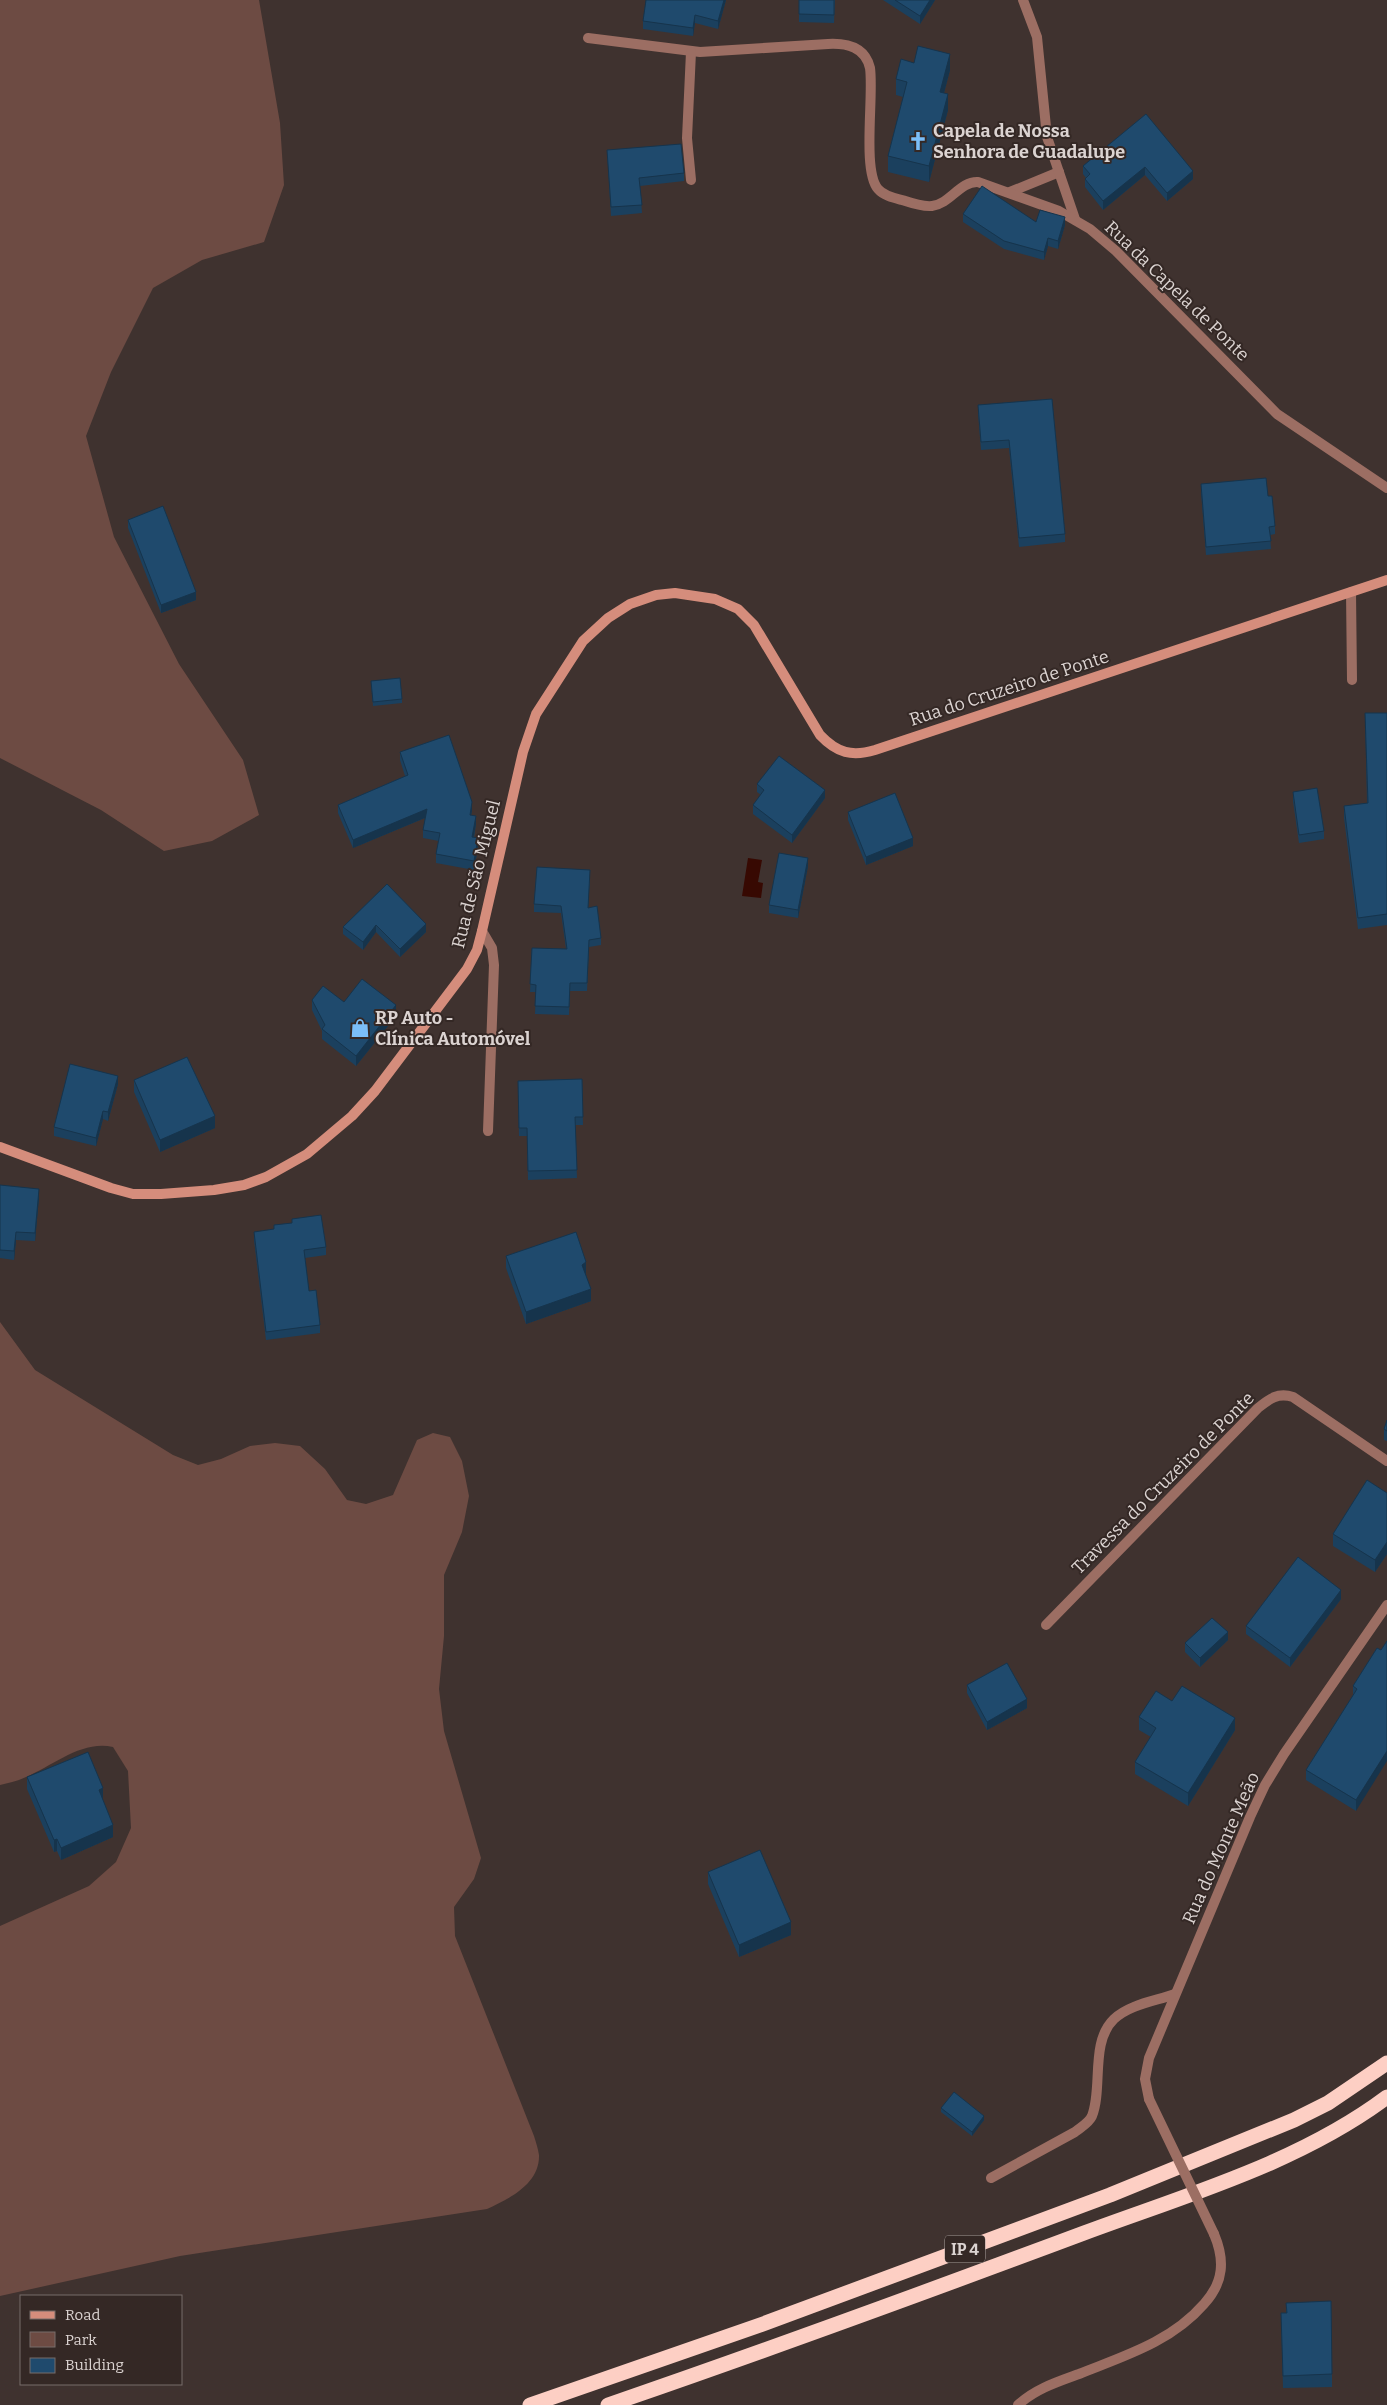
<svg xmlns="http://www.w3.org/2000/svg" width="1387" height="2405" viewBox="0 0 1387 2405" font-family="Bitter,serif">
<style>
.green{fill:#6d4b43}
.water{fill:#370902}
.lines{fill:none;stroke-linecap:round;stroke-linejoin:round}
.lane{stroke:#9c6e63;stroke-width:10}
.street{stroke:#9c6e63;stroke-width:10}
.secondary{stroke:#d58d7c;stroke-width:10}
.highway{stroke:#fdcfc4;stroke-width:15}
.street-bridge{stroke:#9c6e63;stroke-width:10}
.wall{fill:#1b405e}
.shaded-wall{fill:#16344c}
.building{fill:#1f4a6d;stroke:#16344c}
.labels{text-anchor:middle;stroke-width:4;stroke-linejoin:round;paint-order:stroke}
.shield{fill:#342825;stroke:#a9a09d;stroke-width:1}
.shield-label{font-size:16px;font-weight:bold;fill:#dbd3d1}
.poi-label{font-size:18px;font-weight:bold;fill:#dbd3d1;stroke:#342825;text-anchor:start}
.street-label{font-size:18px;fill:#dbd3d1;stroke:#342825}
</style>
<rect width="100%" height="100%" fill="#3f322f"/>
<!-- green -->
<g class="green">
<path d="M 0,0 L 259,0 L 280,123 L 284,185 L 264,242 L 202,260 L 153,288 L 111,372 L 86,436 L 114,537 L 179,664 L 243,760 L 259,815 L 212,841 L 164,851 L 101,810 L 0,758 Z"/>
<path d="M 0,1322 L 35,1370 L 173,1455 L 198,1465 L 221,1459 L 250,1446 L 275,1443 L 300,1446 L 325,1469 L 347,1500 L 366,1504 L 393,1495 L 417,1440 L 433,1433 L 450,1437 L 462,1461 L 469,1496 L 462,1532 L 444,1575 L 444,1636 L 439,1689 L 444,1731 L 481,1858 L 474,1879 L 454,1907 L 455,1936 L 534,2136 C 536,2142 538,2149 539,2155 C 540,2184 509,2199 487,2209 L 180,2256 L 0,2296 L 0,1926 L 89,1886 L 116,1862 L 131,1828 L 128,1771 L 113,1747 C 82,1740 54,1765 26,1777 C 18,1781 9,1783 0,1785 Z"/>
</g>
<!-- water -->
<path class="water" d="M 748,858 L 762,860 L 758,882 L 763,883 L 761,898 L 742,896 Z"/>
<g class="lines">
<!-- lane -->
<g class="lane">
<path d="M 1010,192 L 1059,172"/>
<path d="M 1351,592 L 1352,680"/>
<path d="M 482,931 L 492,948 L 494,965 L 488,1131"/>
</g>
<!-- street -->
<g class="street">
<path d="M 1023,0 L 1037,37 L 1047,137 L 1075,219"/>
<path d="M 588,38 L 700,52 L 828,44 C 847,43 865,47 870,68 C 874,95 862,171 878,189 C 884,196 894,198 902,200 C 911,203 922,207 932,206 C 950,204 960,181 978,182 L 1059,211 L 1090,229 L 1116,251 L 1277,414 L 1387,488"/>
<path d="M 691,52 L 687,138 L 691,180"/>
<path d="M 1046,1625 L 1258,1408 C 1269,1399 1278,1392 1293,1397 L 1387,1461"/>
<path d="M 1149,2099 L 1145,2079 L 1149,2058 L 1250,1817 L 1265,1785 L 1284,1754 L 1387,1605"/>
<path d="M 991,2178 L 1075,2132 C 1081,2127 1089,2123 1092,2116 C 1103,2088 1090,2042 1114,2019 C 1130,2004 1156,2001 1175,1994"/>
<path d="M 1018,2405 C 1035,2389 1057,2382 1079,2374 C 1124,2356 1171,2342 1204,2304 C 1224,2282 1225,2260 1214,2234"/>
</g>
<!-- secondary -->
<path class="secondary" d="M 0,1147 L 111,1188 L 133,1194 L 161,1194 L 214,1190 L 244,1185 L 266,1177 L 307,1154 L 352,1116 L 375,1091 L 467,969 L 477,950 L 482,931 L 523,752 L 536,714 L 583,641 L 608,618 L 630,604 L 656,595 L 675,593 L 715,599 L 738,609 L 754,625 L 820,735 C 837,753 852,757 875,750 L 1387,580"/>
<!-- highway -->
<g class="highway">
<path d="M 530,2405 L 763,2324 L 1110,2195 L 1294,2120 L 1328,2103 L 1387,2063"/>
<path d="M 608,2405 C 768,2350 926,2292 1084,2233 C 1186,2195 1299,2163 1387,2097"/>
</g>
<!-- street-bridge -->
<path class="street-bridge" d="M 1149,2099 L 1214,2234"/>
</g>
<!-- wall -->
<g class="wall">
<path d="M 726,0 L 718,29 L 695,23 L 693,36 L 643,29 L 643,21 Z"/>
<path d="M 799,0 L 835,0 L 834,23 L 799,22 Z"/>
<path d="M 883,0 L 935,0 L 920,24 Z"/>
<path d="M 914,63 L 950,70 L 944,93 L 948,110 L 929,182 L 888,172 L 888,156 L 903,97 L 896,95 L 896,79 Z"/>
<path d="M 1146,114 L 1193,179 L 1167,201 L 1145,175 L 1103,210 L 1085,187 L 1085,179 L 1086,178 L 1083,174 L 1083,166 Z"/>
<path d="M 607,150 L 684,173 L 684,181 L 640,186 L 642,213 L 611,216 Z"/>
<path d="M 963,214 L 1036,222 L 1065,225 L 1058,249 L 1048,246 L 1044,260 L 1004,249 L 963,222 Z"/>
<path d="M 1052,399 L 1065,534 L 1065,542 L 1019,547 L 1009,448 L 981,450 L 978,413 L 978,405 Z"/>
<path d="M 1201,484 L 1268,496 L 1275,526 L 1275,534 L 1270,535 L 1271,549 L 1206,555 L 1201,492 Z"/>
<path d="M 128,520 L 196,600 L 161,613 L 128,528 Z"/>
<path d="M 371,681 L 402,699 L 402,703 L 373,706 Z"/>
<path d="M 1365,713 L 1387,713 L 1387,925 L 1358,929 L 1344,818 L 1344,806 L 1367,803 Z"/>
<path d="M 400,752 L 472,810 L 471,815 L 476,824 L 474,838 L 478,847 L 474,870 L 436,863 L 436,854 L 439,841 L 423,838 L 423,830 L 425,818 L 353,848 L 338,813 L 338,805 L 405,776 L 400,760 Z"/>
<path d="M 757,784 L 825,798 L 792,843 L 753,814 L 753,805 L 761,795 L 757,792 Z"/>
<path d="M 1293,792 L 1324,831 L 1324,839 L 1299,843 L 1293,801 Z"/>
<path d="M 848,812 L 913,846 L 866,865 L 848,820 Z"/>
<path d="M 808,866 L 798,918 L 769,913 L 769,905 Z"/>
<path d="M 590,878 L 588,908 L 601,938 L 601,945 L 589,947 L 587,991 L 570,991 L 569,1015 L 535,1014 L 536,992 L 530,992 L 532,948 L 566,949 L 561,913 L 534,912 L 534,904 Z"/>
<path d="M 387,884 L 426,932 L 400,957 L 376,932 L 363,950 L 343,934 L 343,927 Z"/>
<path d="M 312,1000 L 344,1002 L 396,1016 L 356,1066 L 322,1039 L 322,1031 L 312,1010 Z"/>
<path d="M 582,1079 L 583,1125 L 575,1125 L 577,1178 L 528,1180 L 527,1136 L 519,1136 L 518,1081 Z"/>
<path d="M 134,1080 L 215,1128 L 160,1152 L 134,1092 Z"/>
<path d="M 118,1084 L 108,1121 L 103,1119 L 96,1146 L 54,1136 L 54,1127 Z"/>
<path d="M 0,1185 L 39,1197 L 35,1241 L 16,1240 L 14,1260 L 0,1258 Z"/>
<path d="M 292,1219 L 326,1247 L 326,1255 L 305,1258 L 309,1291 L 320,1325 L 320,1333 L 266,1340 L 254,1240 L 254,1232 L 274,1230 L 274,1225 L 292,1223 Z"/>
<path d="M 506,1256 L 586,1274 L 591,1301 L 526,1324 L 506,1268 Z"/>
<path d="M 1387,1420 L 1387,1441 L 1384,1440 L 1384,1429 Z"/>
<path d="M 1387,1493 L 1387,1554 L 1375,1572 L 1333,1546 L 1333,1534 Z"/>
<path d="M 1341,1599 L 1290,1667 L 1246,1634 L 1246,1626 Z"/>
<path d="M 1228,1640 L 1200,1667 L 1185,1652 L 1185,1643 Z"/>
<path d="M 1377,1648 L 1356,1811 L 1306,1780 L 1306,1770 L 1353,1695 L 1353,1686 Z"/>
<path d="M 967,1685 L 1027,1708 L 987,1730 L 967,1693 Z"/>
<path d="M 1172,1701 L 1235,1730 L 1188,1806 L 1135,1774 L 1135,1762 L 1151,1737 L 1139,1730 L 1139,1717 Z"/>
<path d="M 27,1777 L 103,1801 L 113,1837 L 61,1860 L 57,1851 L 54,1852 L 27,1789 Z"/>
<path d="M 708,1872 L 791,1935 L 739,1957 L 708,1884 Z"/>
<path d="M 941,2108 L 984,2120 L 972,2136 L 941,2112 Z"/>
<path d="M 1286,2303 L 1332,2374 L 1332,2387 L 1283,2388 L 1281,2313 L 1286,2313 Z"/>
</g>
<!-- shaded-wall -->
<g class="shaded-wall">
<path d="M 724,0 L 726,0 L 718,29 L 718,21 Z"/>
<path d="M 930,0 L 935,0 L 920,24 L 920,16 Z"/>
<path d="M 695,15 L 695,23 L 693,36 L 693,28 Z"/>
<path d="M 950,54 L 950,70 L 940,108 L 940,92 Z"/>
<path d="M 948,94 L 948,110 L 929,182 L 929,166 Z"/>
<path d="M 1145,167 L 1145,175 L 1103,210 L 1103,201 Z"/>
<path d="M 1193,171 L 1193,179 L 1167,201 L 1167,193 Z"/>
<path d="M 1065,217 L 1065,225 L 1058,249 L 1058,241 Z"/>
<path d="M 1048,238 L 1048,246 L 1044,260 L 1044,252 Z"/>
<path d="M 196,592 L 196,600 L 161,613 L 161,605 Z"/>
<path d="M 825,790 L 825,798 L 792,843 L 792,835 Z"/>
<path d="M 472,802 L 472,810 L 470,823 L 470,815 Z"/>
<path d="M 427,809 L 427,817 L 353,848 L 353,840 Z"/>
<path d="M 476,816 L 476,824 L 472,845 L 472,837 Z"/>
<path d="M 478,838 L 478,847 L 474,870 L 474,861 Z"/>
<path d="M 913,838 L 913,846 L 866,865 L 866,857 Z"/>
<path d="M 808,858 L 808,866 L 798,918 L 798,910 Z"/>
<path d="M 426,924 L 426,932 L 400,957 L 400,949 Z"/>
<path d="M 376,925 L 376,932 L 363,950 L 363,942 Z"/>
<path d="M 396,1005 L 396,1016 L 356,1066 L 356,1056 Z"/>
<path d="M 118,1076 L 118,1084 L 108,1121 L 108,1112 Z"/>
<path d="M 103,1111 L 103,1119 L 96,1146 L 96,1138 Z"/>
<path d="M 215,1116 L 215,1128 L 160,1152 L 160,1140 Z"/>
<path d="M 39,1189 L 39,1197 L 35,1241 L 35,1233 Z"/>
<path d="M 16,1232 L 16,1240 L 14,1260 L 14,1251 Z"/>
<path d="M 586,1262 L 586,1274 L 582,1277 L 582,1265 Z"/>
<path d="M 591,1289 L 591,1301 L 526,1324 L 526,1312 Z"/>
<path d="M 1387,1542 L 1387,1554 L 1375,1572 L 1375,1560 Z"/>
<path d="M 1341,1590 L 1341,1599 L 1290,1667 L 1290,1658 Z"/>
<path d="M 1228,1632 L 1228,1640 L 1200,1667 L 1200,1658 Z"/>
<path d="M 1027,1699 L 1027,1708 L 987,1730 L 987,1722 Z"/>
<path d="M 1235,1718 L 1235,1730 L 1188,1806 L 1188,1793 Z"/>
<path d="M 1387,1751 L 1387,1761 L 1356,1811 L 1356,1800 Z"/>
<path d="M 103,1788 L 103,1801 L 99,1790 Z"/>
<path d="M 113,1825 L 113,1837 L 61,1860 L 61,1848 Z"/>
<path d="M 57,1839 L 57,1851 L 54,1852 L 54,1840 Z"/>
<path d="M 791,1922 L 791,1935 L 739,1957 L 739,1945 Z"/>
<path d="M 984,2116 L 984,2120 L 972,2136 L 972,2132 Z"/>
</g>
<!-- building -->
<g class="building">
<path d="M 646,0 L 724,0 L 718,21 L 695,15 L 693,28 L 643,21 Z"/>
<path d="M 799,0 L 834,0 L 834,15 L 799,14 Z"/>
<path d="M 895,0 L 930,0 L 920,16 Z"/>
<path d="M 918,46 L 950,54 L 940,92 L 948,94 L 929,166 L 888,156 L 907,82 L 896,79 L 901,59 L 914,63 Z"/>
<path d="M 1146,114 L 1193,171 L 1167,193 L 1145,167 L 1103,201 L 1085,179 L 1090,174 L 1083,166 Z"/>
<path d="M 681,144 L 684,173 L 639,178 L 642,205 L 611,207 L 607,150 Z"/>
<path d="M 982,186 L 1036,222 L 1040,210 L 1065,217 L 1058,241 L 1048,238 L 1044,252 L 1004,241 L 963,214 Z"/>
<path d="M 1052,399 L 1065,534 L 1019,538 L 1009,440 L 981,442 L 978,405 Z"/>
<path d="M 1266,478 L 1268,496 L 1272,496 L 1275,526 L 1269,527 L 1271,541 L 1206,547 L 1201,484 Z"/>
<path d="M 163,506 L 196,592 L 161,605 L 128,520 Z"/>
<path d="M 400,678 L 402,699 L 373,702 L 371,681 Z"/>
<path d="M 1365,713 L 1387,713 L 1387,914 L 1358,918 L 1344,806 L 1368,803 Z"/>
<path d="M 449,735 L 472,802 L 470,815 L 476,816 L 472,837 L 478,838 L 474,861 L 436,854 L 440,833 L 423,830 L 427,809 L 353,840 L 338,805 L 408,775 L 400,752 Z"/>
<path d="M 779,756 L 825,790 L 792,835 L 753,805 L 764,790 L 757,784 Z"/>
<path d="M 1317,788 L 1324,831 L 1299,835 L 1293,792 Z"/>
<path d="M 895,793 L 913,838 L 866,857 L 848,812 Z"/>
<path d="M 779,853 L 808,858 L 798,910 L 769,905 Z"/>
<path d="M 537,867 L 590,870 L 588,908 L 597,906 L 601,938 L 589,940 L 587,983 L 570,983 L 569,1007 L 535,1006 L 536,985 L 530,984 L 532,948 L 567,949 L 561,906 L 534,904 Z"/>
<path d="M 387,884 L 426,924 L 400,949 L 376,925 L 363,942 L 343,927 Z"/>
<path d="M 362,979 L 396,1005 L 356,1056 L 322,1029 L 325,1025 L 312,1000 L 323,986 L 344,1002 Z"/>
<path d="M 187,1057 L 215,1116 L 160,1140 L 134,1080 Z"/>
<path d="M 70,1064 L 118,1076 L 108,1112 L 103,1111 L 96,1138 L 54,1127 Z"/>
<path d="M 582,1079 L 583,1117 L 575,1117 L 577,1170 L 528,1171 L 527,1128 L 519,1128 L 518,1081 Z"/>
<path d="M 0,1185 L 39,1189 L 35,1233 L 16,1232 L 14,1251 L 0,1250 Z"/>
<path d="M 321,1215 L 326,1247 L 304,1250 L 309,1291 L 316,1290 L 320,1325 L 266,1332 L 254,1232 L 274,1229 L 274,1225 L 292,1223 L 292,1219 Z"/>
<path d="M 576,1232 L 586,1262 L 582,1265 L 591,1289 L 526,1312 L 506,1256 Z"/>
<path d="M 1387,1420 L 1387,1431 L 1384,1429 Z"/>
<path d="M 1367,1480 L 1387,1493 L 1387,1542 L 1375,1560 L 1333,1534 Z"/>
<path d="M 1298,1557 L 1341,1590 L 1290,1658 L 1246,1626 Z"/>
<path d="M 1212,1618 L 1228,1632 L 1200,1658 L 1185,1643 Z"/>
<path d="M 1387,1641 L 1387,1751 L 1356,1800 L 1306,1770 L 1357,1689 L 1353,1686 L 1377,1648 L 1381,1650 Z"/>
<path d="M 1007,1663 L 1027,1699 L 987,1722 L 967,1685 Z"/>
<path d="M 1182,1686 L 1235,1718 L 1188,1793 L 1135,1762 L 1156,1728 L 1139,1717 L 1156,1691 L 1172,1701 Z"/>
<path d="M 88,1752 L 103,1788 L 99,1790 L 113,1825 L 61,1848 L 57,1839 L 54,1840 L 27,1777 Z"/>
<path d="M 760,1850 L 791,1922 L 739,1945 L 708,1872 Z"/>
<path d="M 954,2092 L 984,2116 L 972,2132 L 941,2108 Z"/>
<path d="M 1331,2301 L 1332,2374 L 1283,2376 L 1281,2313 L 1287,2313 L 1286,2303 Z"/>
</g>
<!-- icons -->
<defs>
<g id="church-bare" transform="scale(1.5)"><path d="M-1.2-6h2.4v3.5h3.3v2.4h-3.3V6h-2.4V-.1h-3.3v-2.4h3.3Z" fill="#7bbef8" stroke="#342825" stroke-width="2.5" paint-order="stroke"/></g>
<g id="shop-bare" transform="scale(1.5)"><path d="M-5-2.5h2.3a2.7 3.5 0 0 1 5.4 0H5L5.5 6h-11ZM-1.5-2.5h3a1.5 2.3 0 0 0-3 0Z" fill="#7bbef8" stroke="#342825" stroke-width="2.5" paint-order="stroke"/></g>
</defs>
<g fill-rule="evenodd">
<use href="#church-bare" x="918" y="141"/>
<use href="#shop-bare" x="360" y="1028"/>
</g>
<g class="labels">
<!-- shield labels -->
<rect class="shield" x="945" y="2235.5" width="40" height="27" rx="4"/>
<g class="shield-label">
<text x="965" y="2255">IP 4</text>
</g>
<!-- poi labels -->
<g class="poi-label">
<text x="933" y="137">Capela de Nossa<tspan x="933" dy="21">Senhora de Guadalupe</tspan></text>
<text x="375" y="1024">RP Auto -<tspan x="375" dy="21">Clínica Automóvel</tspan></text>
</g>
<!-- street labels -->
<g class="street-label">
<text transform="translate(1177 291) rotate(44)" y="6">Rua da Capela de Ponte</text>
<text transform="translate(1009 688) rotate(-18)" y="6">Rua do Cruzeiro de Ponte</text>
<text transform="translate(476 874) rotate(-76)" y="6">Rua de São Miguel</text>
<text transform="translate(1163 1483) rotate(-45)" y="6">Travessa do Cruzeiro de Ponte</text>
<text transform="translate(1221 1848) rotate(-66)" y="6">Rua do Monte Meão</text>
</g>
</g>
<!-- legend -->
<rect x="20" y="2295" width="162" height="90" fill="#342825" stroke="#776c6a"/>
<rect x="30" y="2311" width="25" height="8" fill="#d58d7c" stroke="#776c6a"/>
<text x="65" y="2320" font-size="15" fill="#dbd3d1">Road</text>
<rect x="30" y="2332" width="25" height="15" fill="#6d4b43" stroke="#776c6a"/>
<text x="65" y="2345" font-size="15" fill="#dbd3d1">Park</text>
<rect x="30" y="2358" width="25" height="15" fill="#1f4a6d" stroke="#776c6a"/>
<text x="65" y="2370" font-size="15" fill="#dbd3d1">Building</text>
</svg>
